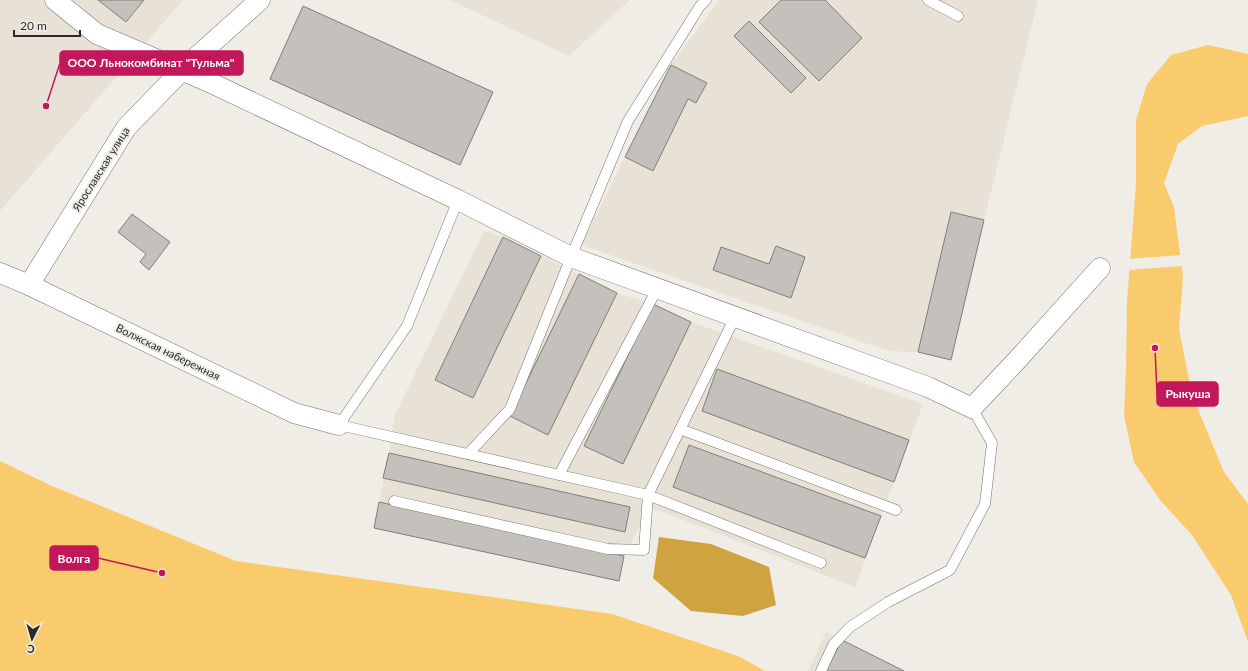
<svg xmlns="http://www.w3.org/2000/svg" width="1248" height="671" viewBox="0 0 1248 671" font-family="Lato,sans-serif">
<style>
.built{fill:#e8e1d5}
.forest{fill:#d0a341}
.water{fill:#facb6c}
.pier{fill:#f0ede7}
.building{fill:#c4c1bc;stroke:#807d78}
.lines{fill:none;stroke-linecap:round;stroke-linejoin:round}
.lane-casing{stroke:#75736e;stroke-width:11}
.street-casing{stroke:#75736e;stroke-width:21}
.lane{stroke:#fff;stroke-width:10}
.street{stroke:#fff;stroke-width:20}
.labels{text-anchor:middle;stroke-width:4;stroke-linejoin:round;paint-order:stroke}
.street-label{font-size:11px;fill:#2b2a28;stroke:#f0ede7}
.leader{fill:none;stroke:#c2185b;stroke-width:1.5}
.callout-dot{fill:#c2185b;stroke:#f0ede7;stroke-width:1.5}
.callout{fill:#c2185b;stroke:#c2185b;stroke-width:1.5}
.callout-label{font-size:12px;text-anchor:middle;font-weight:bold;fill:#fff}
</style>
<rect width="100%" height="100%" fill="#f0ede7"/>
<!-- built -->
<g class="built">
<path d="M 0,0 L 183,0 L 0,211 Z"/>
<path d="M 450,0 L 630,0 L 569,56 Z"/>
<path d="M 719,0 L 1038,0 L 984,220 L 951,360 L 918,352 L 889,351 L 581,245 L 671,65 Z"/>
<path d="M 484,231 L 503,237 L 617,293 L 653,304 L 691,322 L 923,404 L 855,587 L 650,507 L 624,556 L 619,581 L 374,528 L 389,453 L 395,415 Z"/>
<path d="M 826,632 L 904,671 L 808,671 Z"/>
</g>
<!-- forest -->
<path class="forest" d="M 659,537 L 711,544 L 769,567 L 776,605 L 743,616 L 691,611 L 653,578 Z"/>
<!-- water -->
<g class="water">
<path d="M 1208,45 L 1248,54 L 1248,116 L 1202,126 L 1178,144 L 1164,183 L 1174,207 L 1183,277 L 1179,329 L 1192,395 L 1224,472 L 1248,504 L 1248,642 L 1231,595 L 1192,535 L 1160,500 L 1134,462 L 1124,416 L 1126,368 L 1127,302 L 1136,184 L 1136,120 L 1147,84 L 1171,55 Z"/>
<path d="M 0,461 L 52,486 L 236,561 L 612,614 L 738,656 L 765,671 L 0,671 Z"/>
</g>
<!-- pier -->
<path class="pier" d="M 1182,255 L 1183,266 L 1127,270 L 1128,259 Z"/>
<!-- building -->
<g class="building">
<path d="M 98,0 L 144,0 L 126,22 Z"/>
<path d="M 781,0 L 825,0 L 862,38 L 819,81 L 759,22 Z"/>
<path d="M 303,6 L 493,92 L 460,165 L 270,79 Z"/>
<path d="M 749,21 L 806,78 L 791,93 L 734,36 Z"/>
<path d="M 671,65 L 707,83 L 696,103 L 688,99 L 653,171 L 625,157 Z"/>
<path d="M 951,212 L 984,220 L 951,360 L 918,352 Z"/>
<path d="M 132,214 L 170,242 L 149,270 L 140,262 L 146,254 L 118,232 Z"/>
<path d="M 503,237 L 541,256 L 473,398 L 435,380 Z"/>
<path d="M 776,246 L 805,257 L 791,298 L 713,270 L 721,247 L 769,264 Z"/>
<path d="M 579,274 L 617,293 L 548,435 L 510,416 Z"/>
<path d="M 653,304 L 691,322 L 623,464 L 584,446 Z"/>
<path d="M 717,369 L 909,440 L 894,482 L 702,411 Z"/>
<path d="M 689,445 L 881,516 L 865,558 L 673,487 Z"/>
<path d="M 389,453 L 630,507 L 625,532 L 383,478 Z"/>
<path d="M 379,502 L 624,556 L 619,581 L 374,528 Z"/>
<path d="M 842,640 L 904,671 L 826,671 Z"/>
</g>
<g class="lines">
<!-- lane casing -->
<g class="lane-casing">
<g id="lane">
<path d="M 928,0 L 958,16"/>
<path d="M 458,200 L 407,326 L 339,425 L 648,495 L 821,563"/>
<path d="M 680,429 L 896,510"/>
<path d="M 468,454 L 510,409 L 571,257 L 628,121 L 700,6 L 706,0"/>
<path d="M 559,475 L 657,289"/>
<path d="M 394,501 L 608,549 L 644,550 L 648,495 L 735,317"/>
<path d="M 821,671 L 833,645 L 850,627 L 888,602 L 950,570 L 985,504 L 992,443 L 972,408"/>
</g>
</g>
<!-- street casing -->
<g class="street-casing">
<g id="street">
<path d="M 55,0 L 97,34 L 207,81 L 458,200 L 571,257 L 928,387 L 972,408 L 1019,358 L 1100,268"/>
<path d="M 0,273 L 29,285 L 294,413 L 339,425"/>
<path d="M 29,285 L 126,128 L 182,70 L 260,0"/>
</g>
</g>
<!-- lane -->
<use href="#lane" class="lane"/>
<!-- street -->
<use href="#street" class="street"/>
</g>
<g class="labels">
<!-- street labels -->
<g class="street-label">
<text transform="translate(101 169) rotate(-58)" y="4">Ярославская улица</text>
<text transform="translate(168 352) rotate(26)" y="4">Волжская набережная</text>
</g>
</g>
<!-- callouts -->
<path class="leader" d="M46 106L60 63M1155 348L1157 394M162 573L98 558"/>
<g class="callout-dot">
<circle cx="46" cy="106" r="4"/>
<circle cx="1155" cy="348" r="4"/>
<circle cx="162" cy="573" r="4"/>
</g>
<g class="callout">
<rect x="60" y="51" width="183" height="24" rx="4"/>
<rect x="1157" y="382" width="61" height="24" rx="4"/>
<rect x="50" y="546" width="48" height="24" rx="4"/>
</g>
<g class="callout-label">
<text x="151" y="67">ООО Льнокомбинат "Тульма"</text>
<text x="1188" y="398">Рыкуша</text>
<text x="74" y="563">Волга</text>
</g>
<!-- north arrow -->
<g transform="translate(32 639) rotate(185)" stroke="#f0ede7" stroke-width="3" paint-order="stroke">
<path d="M0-3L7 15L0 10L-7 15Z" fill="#2b2a28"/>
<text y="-6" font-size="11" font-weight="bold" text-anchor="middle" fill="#2b2a28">С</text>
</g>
<!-- scale -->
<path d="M14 30v6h66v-6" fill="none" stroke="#2b2a28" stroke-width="2"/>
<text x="20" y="30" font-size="12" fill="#2b2a28" stroke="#f0ede7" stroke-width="3" paint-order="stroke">20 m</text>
</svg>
